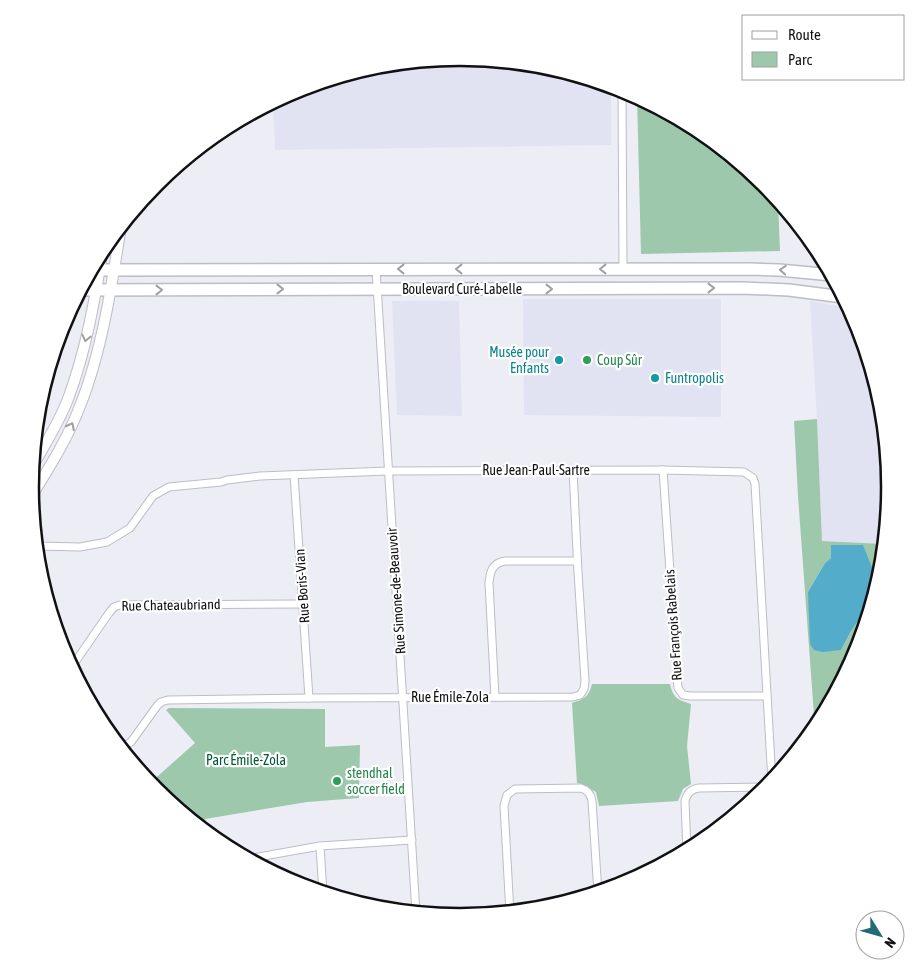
<svg xmlns="http://www.w3.org/2000/svg" width="920" height="975" viewBox="0 0 920 975" font-family="'Asap Condensed',sans-serif">
<style>
.built{fill:#e1e3f2}
.green{fill:#9ec8ac;fill-rule:evenodd}
.water{fill:#53acca}
.lines{fill:none;stroke-linecap:round;stroke-linejoin:round}
.street-casing{stroke:#bcbdc5;stroke-width:9}
.secondary-casing{stroke:#bcbdc5;stroke-width:12}
.primary-casing{stroke:#bcbdc5;stroke-width:14}
.street{stroke:#fff;stroke-width:7}
.secondary{stroke:#fff;stroke-width:10}
.primary{stroke:#fff;stroke-width:11}
.oneway{stroke:#a0a0a1}
.culture-dot{fill:#0f9aa8;stroke:#fff;stroke-width:2}
.leisure-dot{fill:#2e9e5b;stroke:#fff;stroke-width:2}
.labels{text-anchor:middle;stroke-width:4.5;stroke-linejoin:round;paint-order:stroke}
.street-label{font-size:14px;fill:#111114;stroke:#fff}
.culture-label{font-size:14px;fill:#0d838f;stroke:#fff;text-anchor:end}
.leisure-label{font-size:14px;fill:#27864d;stroke:#fff;text-anchor:start}
.park-label{font-size:14px;fill:#015a32;stroke:#fff}
.rim{fill:none;stroke:#111114;stroke-width:2.5}
</style>
<rect width="100%" height="100%" fill="#ecedf5"/>
<!-- built -->
<g class="built">
<path d="M 460,58 L 544,66 L 611,86 L 611,145 L 275,150 L 273,102 L 296,90 L 376,66 Z"/>
<path d="M 523,299 L 721,299 L 721,417 L 524,415 Z"/>
<path d="M 392,301 L 459,301 L 462,416 L 397,415 Z"/>
<path d="M 810,301 L 849,308 L 857,323 L 882,404 L 890,488 L 884,544 L 822,541 L 817,419 Z"/>
</g>
<!-- green -->
<g class="green">
<path d="M 637,97 L 699,130 L 764,184 L 778,201 L 780,251 L 641,254 Z"/>
<path d="M 817,419 L 822,541 L 884,544 L 882,572 L 857,652 L 815,729 L 798,496 L 794,421 ZM 831,558 L 851,631 L 841,650 L 808,592 L 825,563 Z"/>
<path d="M 592,684 L 670,684 C 673,698 678,700 691,704 L 687,746 L 691,784 L 683,789 L 678,801 L 599,806 L 596,792 L 582,784 L 577,783 L 572,703 C 584,699 589,697 592,684 Z"/>
<path d="M 169,708 L 325,709 L 325,747 L 360,745 L 359,798 L 307,802 L 205,819 L 211,837 L 156,791 L 149,784 L 195,743 L 166,710 Z"/>
</g>
<!-- water -->
<path class="water" d="M 831,545 L 863,545 L 873,570 L 876,586 L 864,611 L 851,631 L 841,650 L 823,652 L 814,650 L 810,644 L 808,592 L 825,563 L 831,558 Z"/>
<g class="lines">
<!-- street casing -->
<g class="street-casing">
<g id="street">
<path d="M 622,90 L 623,269"/>
<path d="M 376,269 L 416,913"/>
<path d="M 663,470 L 678,688 L 683,695 L 690,696 L 767,696"/>
<path d="M 294,475 L 309,698"/>
<path d="M 36,546 L 80,547 L 107,542 L 130,528 L 153,496 L 169,487 L 221,482 L 227,480 L 260,476 L 388,471 L 663,470 L 744,472 L 753,478 L 755,484 L 772,782"/>
<path d="M 71,668 L 109,613 L 114,607 L 120,605 L 303,604"/>
<path d="M 495,697 L 489,583 C 490,572 492,563 505,561 L 577,561"/>
<path d="M 116,743 L 126,745 L 131,742 L 157,706 L 161,702 L 168,700 L 309,698 L 573,697 L 580,695 L 584,689 L 585,681 L 578,572 L 573,470"/>
<path d="M 320,846 L 323,893"/>
<path d="M 687,851 L 685,801 C 687,793 691,789 699,788 L 768,787"/>
<path d="M 247,859 L 320,846 L 412,840"/>
<path d="M 510,913 L 504,806 L 507,795 L 515,789 L 581,788 C 588,790 591,794 592,801 L 598,893"/>
</g>
</g>
<!-- secondary casing -->
<g class="secondary-casing">
<g id="secondary">
<path d="M 32,468 C 44,445 59,423 68,399 C 86,351 95,299 103,248"/>
<path d="M 31,497 C 49,468 68,438 80,406 C 102,351 112,284 121,226"/>
</g>
</g>
<!-- primary casing -->
<g class="primary-casing">
<g id="primary">
<path d="M 91,270 L 751,269 L 779,270 L 832,275"/>
<path d="M 80,290 L 743,288 L 789,290 L 843,297"/>
</g>
</g>
<!-- street -->
<use href="#street" class="street"/>
<!-- secondary -->
<use href="#secondary" class="secondary"/>
<!-- primary -->
<use href="#primary" class="primary"/>
</g>
<!-- one-way arrows -->
<defs><path id="oneway-chevron" d="M-2-3.5L2.5 0L-2 3.5" fill="none" stroke-width="1.6" stroke-linecap="round" stroke-linejoin="round" transform="scale(1.25)"/></defs>
<g class="oneway">
<use href="#oneway-chevron" transform="translate(401 269) rotate(-180)"/>
<use href="#oneway-chevron" transform="translate(459 269) rotate(-180)"/>
<use href="#oneway-chevron" transform="translate(603 269) rotate(180)"/>
<use href="#oneway-chevron" transform="translate(783 270) rotate(-176)"/>
<use href="#oneway-chevron" transform="translate(711 288)"/>
<use href="#oneway-chevron" transform="translate(280 289)"/>
<use href="#oneway-chevron" transform="translate(549 289)"/>
<use href="#oneway-chevron" transform="translate(159 290)"/>
<use href="#oneway-chevron" transform="translate(86 338) rotate(103)"/>
<use href="#oneway-chevron" transform="translate(71 426) rotate(-63)"/>
</g>
<!-- markers -->
<g class="culture-dot">
<circle cx="559" cy="360" r="5"/>
<circle cx="655" cy="378" r="5"/>
</g>
<g class="leisure-dot">
<circle cx="587" cy="360" r="5"/>
<circle cx="337" cy="781" r="5"/>
</g>
<g class="labels">
<!-- street labels -->
<g class="street-label">
<text x="462" y="294">Boulevard Curé-Labelle</text>
<text x="536" y="475">Rue Jean-Paul-Sartre</text>
<text transform="translate(302 586) rotate(-94)" y="5">Rue Boris-Vian</text>
<text transform="translate(396 591) rotate(-94)" y="5">Rue Simone-de-Beauvoir</text>
<text transform="translate(171 605) rotate(-1)" y="5">Rue Chateaubriand</text>
<text transform="translate(673 625) rotate(-94)" y="5">Rue François Rabelais</text>
<text x="450" y="702">Rue Émile-Zola</text>
</g>
<!-- culture labels -->
<g class="culture-label">
<text x="549" y="357">Musée pour<tspan x="549" dy="16">Enfants</tspan></text>
<text x="665" y="383" text-anchor="start">Funtropolis</text>
</g>
<!-- leisure labels -->
<g class="leisure-label">
<text x="597" y="365">Coup Sûr</text>
<text x="347" y="778">stendhal<tspan x="347" dy="16">soccer field</tspan></text>
</g>
<!-- park labels -->
<g class="park-label">
<text x="246" y="765">Parc Émile-Zola</text>
</g>
</g>
<!-- crop -->
<path d="M0 0H920V975H0ZM39 487a421 421 0 1 1 842 0a421 421 0 1 1-842 0Z" fill="#fff" fill-rule="evenodd"/>
<path class="rim" d="M39 487a421 421 0 1 1 842 0a421 421 0 1 1-842 0Z"/>
<!-- legend -->
<rect x="742" y="15" width="162" height="65" fill="#ffffff" stroke="#a0a0a1"/>
<rect x="752" y="31" width="25" height="8" fill="#ffffff" stroke="#a0a0a1"/>
<text x="788" y="40" font-size="15" fill="#111114">Route</text>
<rect x="752" y="52" width="25" height="15" fill="#9ec8ac" stroke="#a0a0a1"/>
<text x="788" y="65" font-size="15" fill="#111114">Parc</text>
<!-- north arrow -->
<g transform="translate(880 935) rotate(127)"><circle r="24" fill="#ffffff" stroke="#a0a0a1"/>
<path d="M0-4L9 19L0 12L-9 19Z" fill="#216a76"/>
<text y="-8" font-size="14" font-weight="bold" text-anchor="middle" fill="#111114">N</text>
</g>
</svg>
